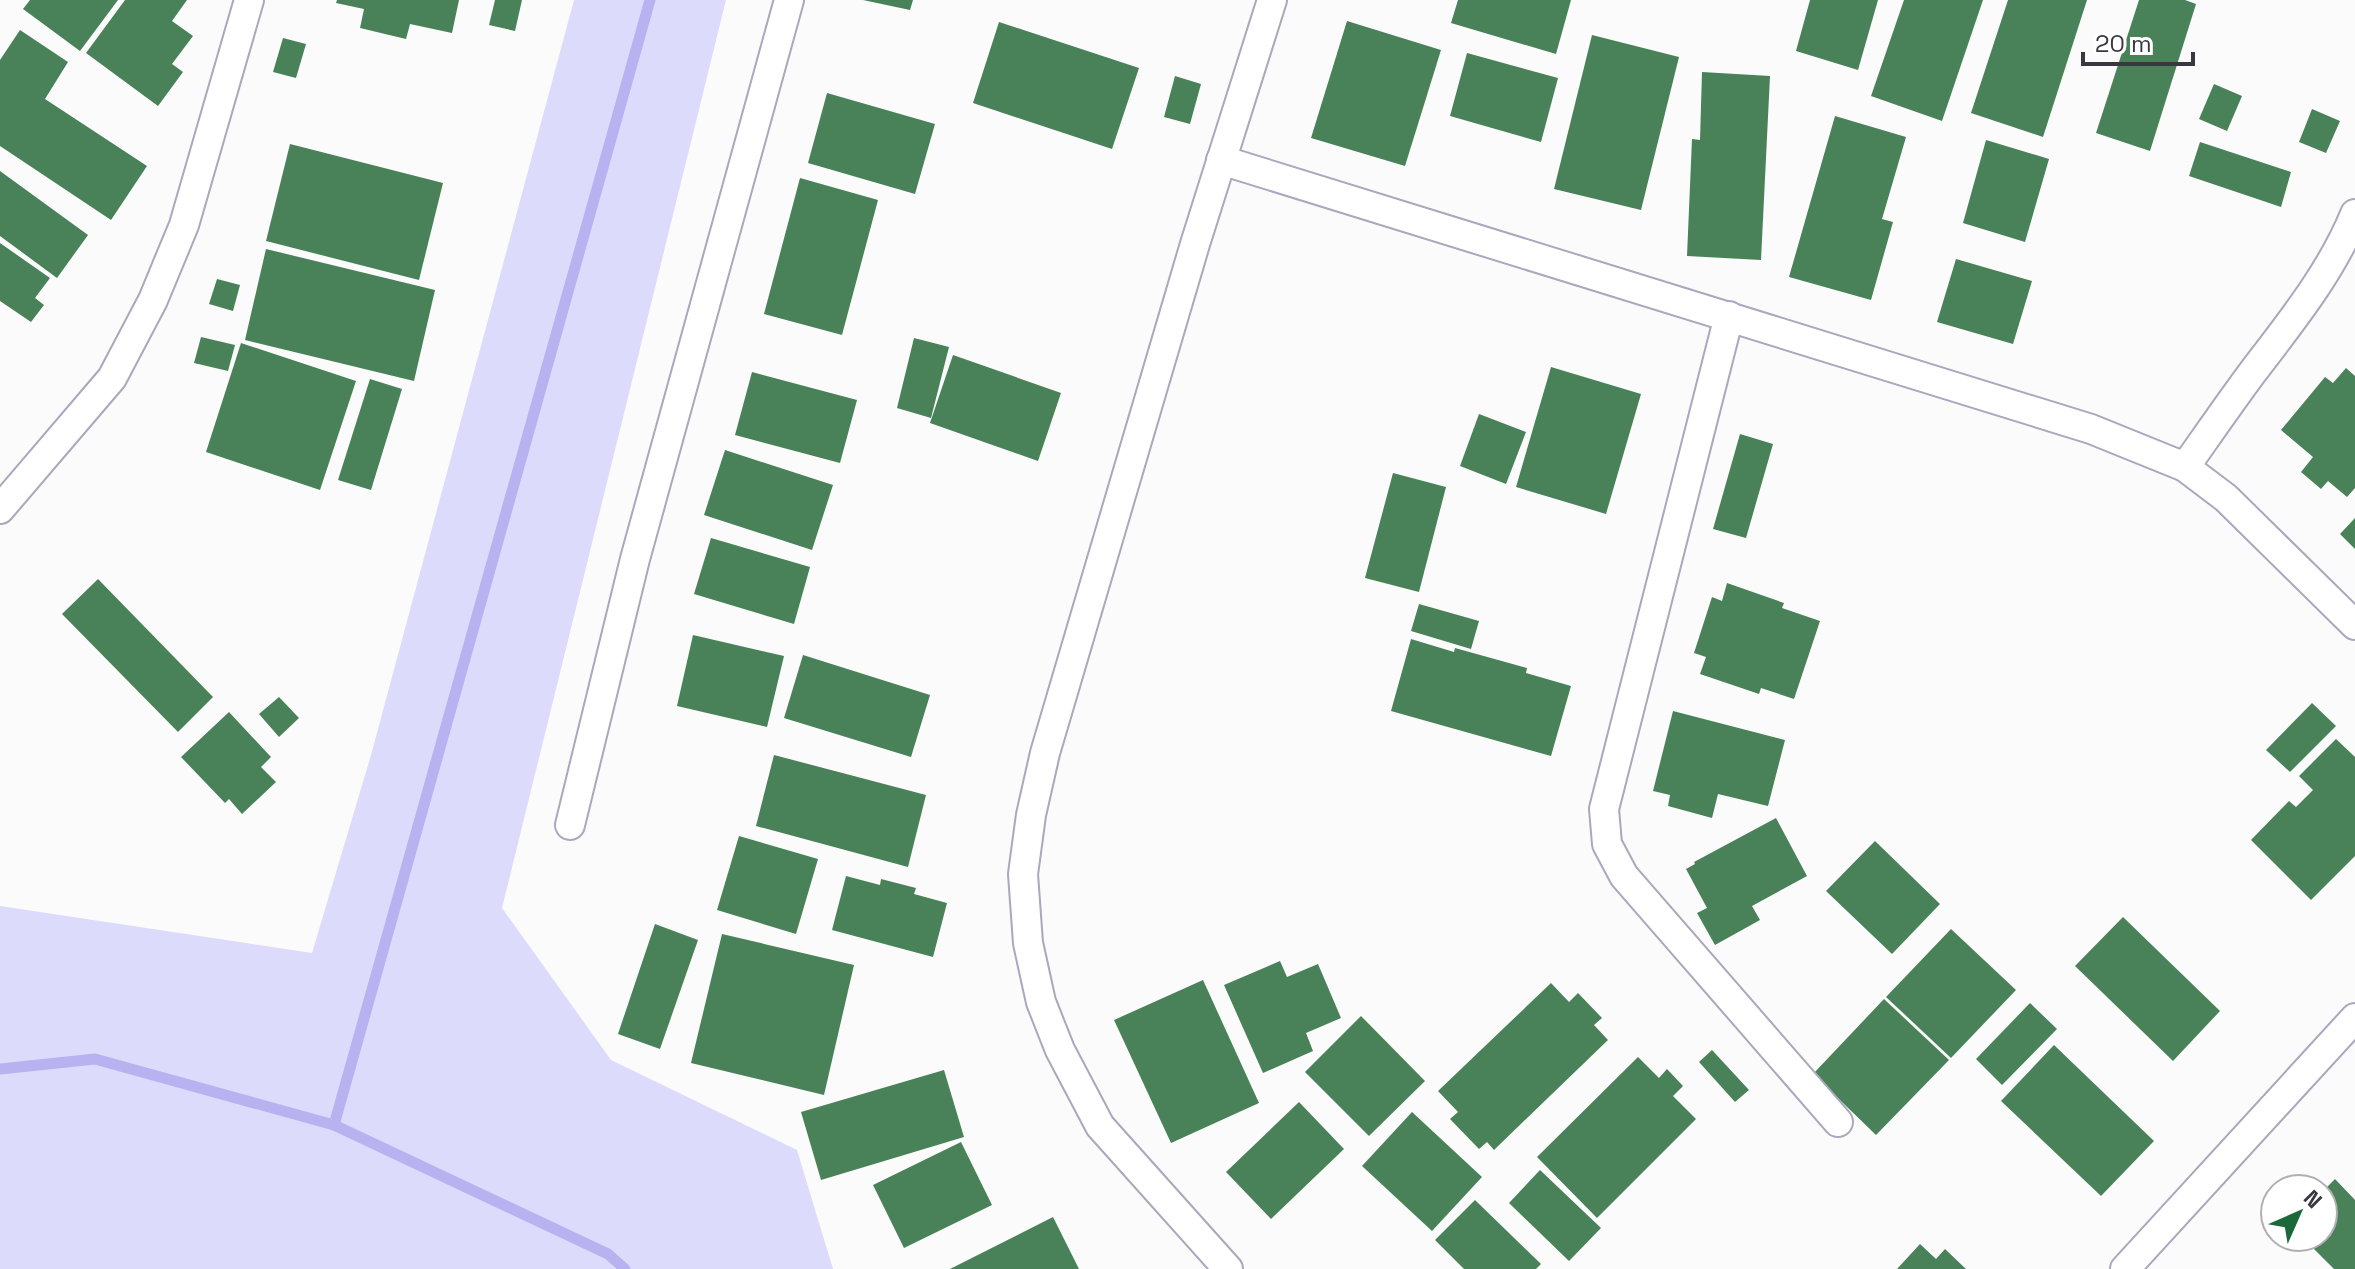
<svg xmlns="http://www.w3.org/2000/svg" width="2355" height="1269" viewBox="0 0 2355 1269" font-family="'Space Grotesk',sans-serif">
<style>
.green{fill:#dddbfc}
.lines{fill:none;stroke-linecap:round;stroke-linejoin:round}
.stream{stroke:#b8b2f0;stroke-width:11}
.building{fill:#498259}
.street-casing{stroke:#a9a8bc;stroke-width:32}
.street{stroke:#fff;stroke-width:28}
</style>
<rect width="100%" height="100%" fill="#fbfbfb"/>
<!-- green -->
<path class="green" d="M 574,0 L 726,0 L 502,908 L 611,1060 L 797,1150 L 833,1269 L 0,1269 L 0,906 L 312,953 L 371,755 Z"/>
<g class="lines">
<!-- stream -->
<g class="stream">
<path d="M 0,1069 L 95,1059 L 334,1125 L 608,1254 L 625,1269"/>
<path d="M 334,1125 L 650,0"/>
</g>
</g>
<!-- building -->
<g class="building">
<path d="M 30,0 L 118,0 L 80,51 L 23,9 Z"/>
<path d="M 125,0 L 187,0 L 172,21 L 193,36 L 172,64 L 183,72 L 158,106 L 86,53 Z"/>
<path d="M 337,0 L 459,0 L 452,33 L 410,24 L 406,39 L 360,28 L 364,9 L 336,3 Z"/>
<path d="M 495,0 L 522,0 L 515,31 L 489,25 Z"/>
<path d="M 863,0 L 913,0 L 910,10 Z"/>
<path d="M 1458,0 L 1571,0 L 1556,54 L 1451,23 Z"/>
<path d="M 1810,0 L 1878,0 L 1858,70 L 1796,51 Z"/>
<path d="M 1904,0 L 1983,0 L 1942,121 L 1871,96 Z"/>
<path d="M 2008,0 L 2087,0 L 2043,137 L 1971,113 Z"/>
<path d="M 2139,0 L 2185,0 L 2196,4 L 2150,151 L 2096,133 Z"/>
<path d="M 1347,21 L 1441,50 L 1405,166 L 1311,138 Z"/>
<path d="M 999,22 L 1139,68 L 1112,149 L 973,103 Z"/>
<path d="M 20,30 L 68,62 L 45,99 L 147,166 L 111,220 L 0,146 L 0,60 Z"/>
<path d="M 1592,35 L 1679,57 L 1641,210 L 1554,189 Z"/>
<path d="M 283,38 L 306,44 L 296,78 L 273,72 Z"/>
<path d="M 1467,53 L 1558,78 L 1541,142 L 1450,116 Z"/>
<path d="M 1702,72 L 1770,76 L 1761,260 L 1687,256 L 1692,139 L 1700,140 Z"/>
<path d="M 1175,76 L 1201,84 L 1190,124 L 1164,117 Z"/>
<path d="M 2214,84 L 2242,96 L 2227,131 L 2199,119 Z"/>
<path d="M 827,93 L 935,124 L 915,194 L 808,163 Z"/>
<path d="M 2312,109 L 2340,121 L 2326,153 L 2299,142 Z"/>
<path d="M 1835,116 L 1906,137 L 1882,219 L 1893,222 L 1871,300 L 1789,277 Z"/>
<path d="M 1986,140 L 2049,159 L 2025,242 L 1963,223 Z"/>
<path d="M 2200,142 L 2291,172 L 2281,207 L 2189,176 Z"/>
<path d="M 290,144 L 443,183 L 419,280 L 266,241 Z"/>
<path d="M 0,171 L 88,235 L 57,278 L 0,236 Z"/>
<path d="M 800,178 L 878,200 L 842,335 L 764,314 Z"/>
<path d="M 0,243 L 50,278 L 35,298 L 44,305 L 31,322 L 0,301 Z"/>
<path d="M 266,249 L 435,290 L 414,381 L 245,340 Z"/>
<path d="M 1956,259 L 2032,281 L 2013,344 L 1937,322 Z"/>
<path d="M 217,279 L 240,285 L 233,311 L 209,304 Z"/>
<path d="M 201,337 L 235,345 L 228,371 L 194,363 Z"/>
<path d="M 914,338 L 949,347 L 931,418 L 897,408 Z"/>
<path d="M 241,343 L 356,381 L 320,490 L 206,452 Z"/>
<path d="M 953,355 L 1061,393 L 1038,461 L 930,423 Z"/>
<path d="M 1551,367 L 1641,394 L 1606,514 L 1516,487 Z"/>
<path d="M 2346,368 L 2355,376 L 2355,488 L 2347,497 L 2328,481 L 2321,489 L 2301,472 L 2313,457 L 2281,430 L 2325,377 L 2333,383 Z"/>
<path d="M 752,372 L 857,400 L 840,463 L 735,435 Z"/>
<path d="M 370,379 L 402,389 L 371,490 L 338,480 Z"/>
<path d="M 1479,414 L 1526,432 L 1506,484 L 1460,466 Z"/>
<path d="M 1740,434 L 1773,444 L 1746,538 L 1713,529 Z"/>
<path d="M 725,450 L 833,485 L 812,550 L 704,515 Z"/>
<path d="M 1393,473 L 1446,487 L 1419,592 L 1365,578 Z"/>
<path d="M 2355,518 L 2355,549 L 2340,534 Z"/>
<path d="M 711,538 L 810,567 L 794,624 L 694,594 Z"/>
<path d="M 98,579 L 213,697 L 178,732 L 62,614 Z"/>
<path d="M 1727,583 L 1784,603 L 1782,608 L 1820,621 L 1794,699 L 1761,688 L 1759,694 L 1700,674 L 1706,657 L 1694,653 L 1712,597 L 1722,601 Z"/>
<path d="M 1419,604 L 1479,621 L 1471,649 L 1411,631 Z"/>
<path d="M 693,635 L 784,656 L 767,727 L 677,706 Z"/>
<path d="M 1411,639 L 1454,652 L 1455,648 L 1527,668 L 1526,673 L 1571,686 L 1551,756 L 1391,711 Z"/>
<path d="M 803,655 L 930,695 L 911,757 L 784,718 Z"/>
<path d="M 279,697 L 299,718 L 279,737 L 259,714 Z"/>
<path d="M 2312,703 L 2336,726 L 2290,772 L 2266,750 Z"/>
<path d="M 1673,711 L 1785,740 L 1768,806 L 1718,794 L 1712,818 L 1668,806 L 1670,795 L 1653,791 Z"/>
<path d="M 229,712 L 271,757 L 261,767 L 276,782 L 242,814 L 229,799 L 225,803 L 181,757 Z"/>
<path d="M 2336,739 L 2355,757 L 2355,856 L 2311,900 L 2251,840 L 2289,801 L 2296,807 L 2313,790 L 2299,776 Z"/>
<path d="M 774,755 L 926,795 L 908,867 L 756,826 Z"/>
<path d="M 1776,818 L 1807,876 L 1752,906 L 1760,920 L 1715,945 L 1697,913 L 1707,908 L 1686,869 L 1695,864 L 1694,862 Z"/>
<path d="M 739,836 L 818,859 L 796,934 L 717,910 Z"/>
<path d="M 1875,841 L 1940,904 L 1892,954 L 1826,891 Z"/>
<path d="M 846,876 L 880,885 L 881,879 L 916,888 L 914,894 L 947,903 L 933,957 L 832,930 Z"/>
<path d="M 2123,917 L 2220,1011 L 2173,1061 L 2075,966 Z"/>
<path d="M 655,924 L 698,940 L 660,1049 L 618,1034 Z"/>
<path d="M 1951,929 L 2016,990 L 1951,1058 L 1886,997 Z"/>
<path d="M 722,934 L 854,965 L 824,1095 L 691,1063 Z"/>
<path d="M 1280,961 L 1287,977 L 1318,964 L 1341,1018 L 1306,1033 L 1313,1051 L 1263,1073 L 1224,985 Z"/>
<path d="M 1203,980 L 1259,1103 L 1171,1143 L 1114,1020 Z"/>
<path d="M 1551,983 L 1569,1002 L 1578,993 L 1602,1018 L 1594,1025 L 1608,1040 L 1494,1150 L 1487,1142 L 1479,1149 L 1450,1119 L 1458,1112 L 1438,1091 Z"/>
<path d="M 1884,999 L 1949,1060 L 1876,1135 L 1813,1074 Z"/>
<path d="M 2030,1003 L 2057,1029 L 2002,1085 L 1976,1059 Z"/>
<path d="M 1361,1016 L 1425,1081 L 1369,1136 L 1305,1072 Z"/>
<path d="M 2054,1045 L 2154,1141 L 2101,1196 L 2001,1101 Z"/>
<path d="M 1712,1050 L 1749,1090 L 1735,1102 L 1699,1062 Z"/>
<path d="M 1638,1057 L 1659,1078 L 1667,1069 L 1683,1086 L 1673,1096 L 1696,1119 L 1597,1218 L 1537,1157 Z"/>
<path d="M 944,1070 L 964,1137 L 821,1180 L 801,1112 Z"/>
<path d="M 1299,1102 L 1344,1149 L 1271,1219 L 1226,1172 Z"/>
<path d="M 1412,1112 L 1482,1177 L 1432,1231 L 1362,1166 Z"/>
<path d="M 961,1142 L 992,1205 L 904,1248 L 873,1185 Z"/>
<path d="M 1540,1170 L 1601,1228 L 1569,1261 L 1509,1203 Z"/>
<path d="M 2335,1179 L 2355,1200 L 2355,1269 L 2334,1269 L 2302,1237 L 2323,1237 L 2323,1191 Z"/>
<path d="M 1475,1200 L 1541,1264 L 1536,1269 L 1464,1269 L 1435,1240 Z"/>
<path d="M 1053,1217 L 1079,1269 L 950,1269 Z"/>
<path d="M 1920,1244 L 1936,1259 L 1945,1249 L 1966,1269 L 1897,1269 Z"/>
</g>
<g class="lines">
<!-- street casing -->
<g class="street-casing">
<g id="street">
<path d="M 1221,160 L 2091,429 L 2185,467 L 2226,498 L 2355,625"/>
<path d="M 1729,316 L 1604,809 L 1607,844 L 1624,876 L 1838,1122"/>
<path d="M 2185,467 C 2207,436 2229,404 2252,373 C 2290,323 2331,273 2355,214"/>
<path d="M 0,509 L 112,378 L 153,300 L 184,225 L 249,0"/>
<path d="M 570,825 L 635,559 L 789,0"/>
<path d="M 1228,1269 L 1100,1126 L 1060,1050 L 1041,1002 L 1028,943 L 1023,874 L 1031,815 L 1045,753 L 1195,244 L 1272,0"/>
<path d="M 2125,1269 L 2355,1018"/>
</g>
</g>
<!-- street -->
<use href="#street" class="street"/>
</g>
<!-- north arrow -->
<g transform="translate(2299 1213) rotate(45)"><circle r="38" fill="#ffffff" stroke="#b0afb3" stroke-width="2"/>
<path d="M0-6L14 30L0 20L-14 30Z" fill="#1b6938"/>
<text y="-12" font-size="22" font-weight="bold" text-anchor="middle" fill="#393841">N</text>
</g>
<!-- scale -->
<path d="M2083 52v12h110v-12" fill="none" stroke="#393841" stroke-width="4"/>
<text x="2095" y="52" font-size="24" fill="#393841" stroke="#ffffff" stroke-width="6" paint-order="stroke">20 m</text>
</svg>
